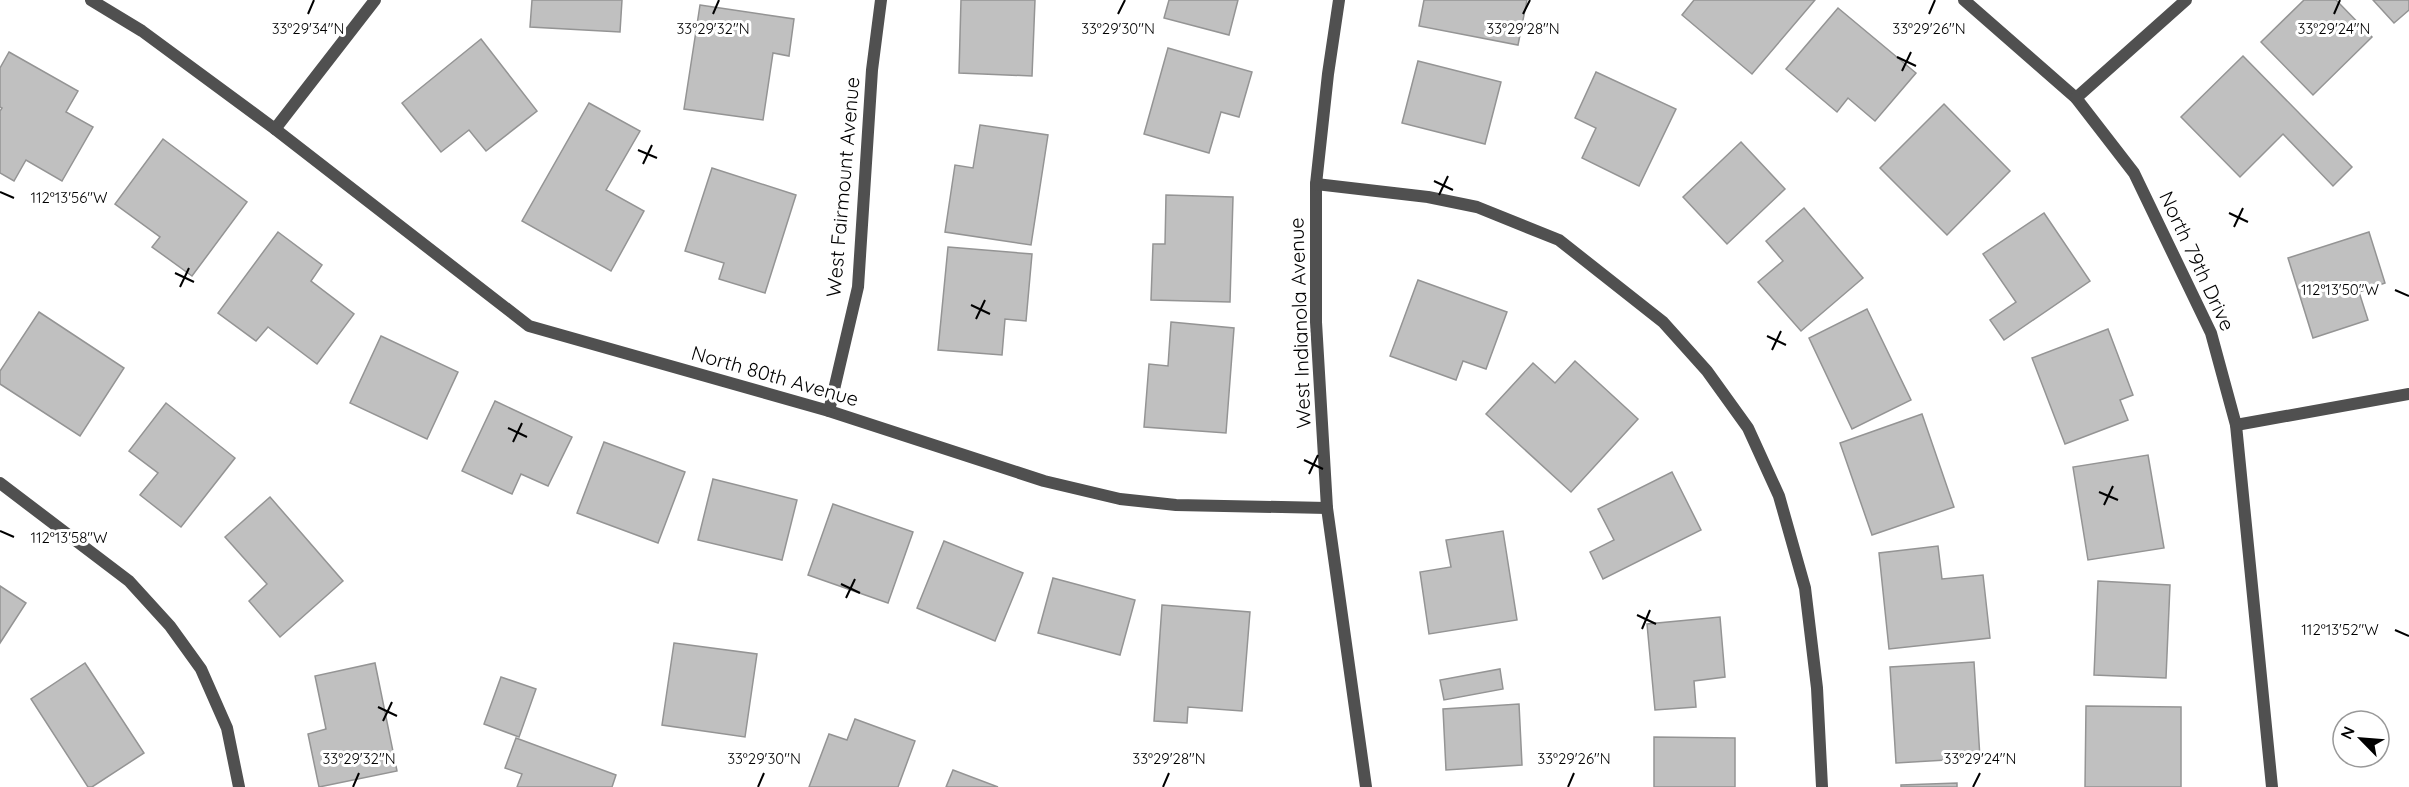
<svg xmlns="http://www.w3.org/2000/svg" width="2409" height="787" viewBox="0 0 2409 787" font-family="Quicksand,sans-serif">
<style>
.building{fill:#c0c0c0;stroke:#949494;stroke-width:1.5}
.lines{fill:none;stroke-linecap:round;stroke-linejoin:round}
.street{stroke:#505050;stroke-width:12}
.ticks{fill:none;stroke:#000;stroke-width:2}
.labels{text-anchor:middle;stroke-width:6;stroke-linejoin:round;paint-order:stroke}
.street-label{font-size:20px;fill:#000;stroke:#fff}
.ticks-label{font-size:15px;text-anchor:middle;fill:#000;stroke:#fff;stroke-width:6;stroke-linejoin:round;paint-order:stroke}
</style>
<rect width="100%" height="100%" fill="#fff"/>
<!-- building -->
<g class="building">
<path d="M 532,0 L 622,0 L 620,32 L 530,27 Z"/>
<path d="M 961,0 L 1035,0 L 1032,76 L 959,73 Z"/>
<path d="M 1169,0 L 1238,0 L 1229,35 L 1164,18 Z"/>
<path d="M 1424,0 L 1527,0 L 1518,45 L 1419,26 Z"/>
<path d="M 1694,0 L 1815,0 L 1752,74 L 1682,15 Z"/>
<path d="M 2304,0 L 2336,0 L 2372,37 L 2313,95 L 2261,42 Z"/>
<path d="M 2373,0 L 2409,0 L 2409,10 L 2394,23 Z"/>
<path d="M 700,5 L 794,19 L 789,56 L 773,53 L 763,120 L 684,109 Z"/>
<path d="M 1838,8 L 1916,73 L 1875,121 L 1848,98 L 1837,112 L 1786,69 Z"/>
<path d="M 481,39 L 537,111 L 486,151 L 469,130 L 441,152 L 402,103 Z"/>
<path d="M 1168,48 L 1252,72 L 1239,117 L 1221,112 L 1209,153 L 1144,134 Z"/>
<path d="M 9,52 L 78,91 L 66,112 L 93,127 L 62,181 L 26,160 L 14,181 L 0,173 L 0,111 L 2,108 L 0,107 L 0,68 Z"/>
<path d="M 2243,56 L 2352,167 L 2333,186 L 2283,134 L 2240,177 L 2181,117 Z"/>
<path d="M 1418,61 L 1501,82 L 1485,144 L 1402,123 Z"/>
<path d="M 1596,72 L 1676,109 L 1639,186 L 1582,158 L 1596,128 L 1575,118 Z"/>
<path d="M 589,103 L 640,131 L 606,190 L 644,211 L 611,271 L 522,221 Z"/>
<path d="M 1944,104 L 2010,171 L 1947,235 L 1880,168 Z"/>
<path d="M 980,125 L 1048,135 L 1031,245 L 945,232 L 955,165 L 973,168 Z"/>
<path d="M 163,139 L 247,202 L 192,276 L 152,247 L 160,237 L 115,204 Z"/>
<path d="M 1741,142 L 1785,189 L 1727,244 L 1683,197 Z"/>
<path d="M 712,168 L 796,195 L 765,293 L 719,279 L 724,263 L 685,251 Z"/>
<path d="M 1166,195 L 1233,197 L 1230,302 L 1151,300 L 1153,244 L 1165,244 Z"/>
<path d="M 1804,208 L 1863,278 L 1801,331 L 1758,282 L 1783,261 L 1766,241 Z"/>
<path d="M 2044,213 L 2090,281 L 2004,340 L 1990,320 L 2016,302 L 1983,254 Z"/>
<path d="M 278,232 L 322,265 L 311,281 L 354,314 L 317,364 L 268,327 L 256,341 L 218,313 Z"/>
<path d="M 2369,232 L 2385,283 L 2359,292 L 2368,320 L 2313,338 L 2288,258 Z"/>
<path d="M 948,247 L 1032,254 L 1026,321 L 1005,319 L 1002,355 L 938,350 Z"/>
<path d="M 1418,280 L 1507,312 L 1486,369 L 1463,361 L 1456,380 L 1390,356 Z"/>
<path d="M 1867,309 L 1911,400 L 1852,429 L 1809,338 Z"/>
<path d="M 39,312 L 124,368 L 80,436 L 0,384 L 0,371 Z"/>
<path d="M 1171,322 L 1234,328 L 1226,433 L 1144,427 L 1149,364 L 1168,366 Z"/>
<path d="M 2108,329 L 2133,395 L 2120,400 L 2128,420 L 2065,444 L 2032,358 Z"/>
<path d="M 381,336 L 458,372 L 427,439 L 350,403 Z"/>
<path d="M 1575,361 L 1638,419 L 1571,492 L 1486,414 L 1533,363 L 1555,383 Z"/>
<path d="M 495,401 L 572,437 L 548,486 L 521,474 L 512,494 L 462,471 Z"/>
<path d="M 166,403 L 235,458 L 181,527 L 140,495 L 158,473 L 129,451 Z"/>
<path d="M 1922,414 L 1954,507 L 1872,535 L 1840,443 Z"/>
<path d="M 604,442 L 685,472 L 658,543 L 577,513 Z"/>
<path d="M 2148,455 L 2164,548 L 2088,560 L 2073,467 Z"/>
<path d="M 1672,472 L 1701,530 L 1603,579 L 1590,552 L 1614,540 L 1598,509 Z"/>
<path d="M 713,479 L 797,500 L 782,560 L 698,540 Z"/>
<path d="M 270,497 L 343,581 L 280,637 L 249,601 L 267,584 L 225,537 Z"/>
<path d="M 833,504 L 913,532 L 888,603 L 808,575 Z"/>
<path d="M 1503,531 L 1517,620 L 1429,634 L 1420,572 L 1451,567 L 1446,540 Z"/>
<path d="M 944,541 L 1023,573 L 995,641 L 917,608 Z"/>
<path d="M 1938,546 L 1942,579 L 1983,575 L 1990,638 L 1889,649 L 1879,553 Z"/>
<path d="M 1053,578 L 1135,600 L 1120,655 L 1038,633 Z"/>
<path d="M 2098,581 L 2170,585 L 2166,678 L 2094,675 Z"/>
<path d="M 0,586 L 26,603 L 0,643 Z"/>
<path d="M 1162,605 L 1250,612 L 1242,711 L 1188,707 L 1187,723 L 1154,721 Z"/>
<path d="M 1720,617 L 1725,677 L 1694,681 L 1696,707 L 1655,710 L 1647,624 Z"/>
<path d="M 674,643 L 757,654 L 745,737 L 662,725 Z"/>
<path d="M 1974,662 L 1980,758 L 1896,763 L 1890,667 Z"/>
<path d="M 85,663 L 144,753 L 92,787 L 88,787 L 31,699 Z"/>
<path d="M 375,663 L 397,771 L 319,787 L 308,734 L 326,729 L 315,676 Z"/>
<path d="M 1500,669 L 1503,689 L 1444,700 L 1440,680 Z"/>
<path d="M 501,677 L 536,689 L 519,737 L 484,724 Z"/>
<path d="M 1519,704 L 1522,765 L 1446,770 L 1443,709 Z"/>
<path d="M 2086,706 L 2181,707 L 2181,787 L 2085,787 Z"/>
<path d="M 855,719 L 915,741 L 898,787 L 809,787 L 829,734 L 847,740 Z"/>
<path d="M 1654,737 L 1735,738 L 1735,787 L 1654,787 Z"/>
<path d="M 516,738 L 616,775 L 612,787 L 517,787 L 522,774 L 505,768 Z"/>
<path d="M 953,770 L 998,787 L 946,787 Z"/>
<path d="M 1957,783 L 1957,787 L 1901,787 L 1901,785 Z"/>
</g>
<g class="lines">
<!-- street -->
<g class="street">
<path d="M 91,0 L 142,31 L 275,129 L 529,326 L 829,411 L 1044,481 L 1120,499 L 1176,505 L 1327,508"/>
<path d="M 1339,0 L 1328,74 L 1316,184 L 1316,322 L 1327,508 L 1366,787"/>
<path d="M 1964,0 L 2076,98 L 2134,173 L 2211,333 L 2236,425 L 2272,787"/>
<path d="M 2076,98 L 2186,0"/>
<path d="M 275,129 L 375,0"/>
<path d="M 1316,184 L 1428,197 L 1477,207 L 1559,240 L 1663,322 L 1707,371 L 1748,428 L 1779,496 L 1805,588 L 1817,688 L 1822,787"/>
<path d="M 829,411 L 858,287 L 872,70 L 881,0"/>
<path d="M 2236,425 L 2409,394"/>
<path d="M 0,483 L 129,581 L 170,626 L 201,669 L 227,728 L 239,787"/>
</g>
</g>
<!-- ticks -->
<path class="ticks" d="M 308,14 L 314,0M 713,14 L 719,0M 1118,14 L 1125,0M 1523,14 L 1530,0M 1929,14 L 1935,0M 2334,14 L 2340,0M 1897,57 L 1916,66M 1902,71 L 1911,52M 638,150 L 657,158M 643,164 L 652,145M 1434,181 L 1453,190M 0,192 L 14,198M 1439,195 L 1448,176M 2229,213 L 2248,222M 2234,227 L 2243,208M 175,273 L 194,282M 180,287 L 189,268M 2395,290 L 2409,296M 971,305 L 990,314M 976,319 L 985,300M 1767,336 L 1786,345M 1772,350 L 1781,331M 508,428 L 527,437M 513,442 L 522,423M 1304,460 L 1323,469M 1309,474 L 1318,455M 2099,492 L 2118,500M 2104,505 L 2113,486M 0,531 L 14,537M 841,584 L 860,593M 846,598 L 855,579M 1637,615 L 1656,624M 1642,629 L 1650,610M 2395,630 L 2409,636M 378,707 L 397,716M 383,721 L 392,702M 353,787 L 359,773M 758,787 L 764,773M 1163,787 L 1169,773M 1568,787 L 1574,773M 1973,787 L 1980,773"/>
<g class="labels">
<!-- street labels -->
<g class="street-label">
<text transform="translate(843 187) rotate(-85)" y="7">West Fairmount Avenue</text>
<text transform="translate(2197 261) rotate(65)" y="7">North 79th Drive</text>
<text transform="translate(1300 323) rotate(-92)" y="7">West Indianola Avenue</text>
<text transform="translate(775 376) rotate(16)" y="7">North 80th Avenue</text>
</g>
</g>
<g class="ticks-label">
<text x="308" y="34">33°29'34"N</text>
<text x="713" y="34">33°29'32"N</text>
<text x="1118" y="34">33°29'30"N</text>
<text x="1523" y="34">33°29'28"N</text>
<text x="1929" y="34">33°29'26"N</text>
<text x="2334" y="34">33°29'24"N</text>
<text x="69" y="203">112°13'56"W</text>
<text x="2340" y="295">112°13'50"W</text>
<text x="69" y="543">112°13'58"W</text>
<text x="2340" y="635">112°13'52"W</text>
<text x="359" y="764">33°29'32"N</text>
<text x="764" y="764">33°29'30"N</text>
<text x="1169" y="764">33°29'28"N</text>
<text x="1574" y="764">33°29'26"N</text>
<text x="1980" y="764">33°29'24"N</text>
</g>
<!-- north arrow -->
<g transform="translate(2361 739) rotate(295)"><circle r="28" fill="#ffffff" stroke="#999999" stroke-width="1.5"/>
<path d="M0-4.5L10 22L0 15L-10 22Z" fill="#000000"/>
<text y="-9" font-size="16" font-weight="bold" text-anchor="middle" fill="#000000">N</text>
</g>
</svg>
